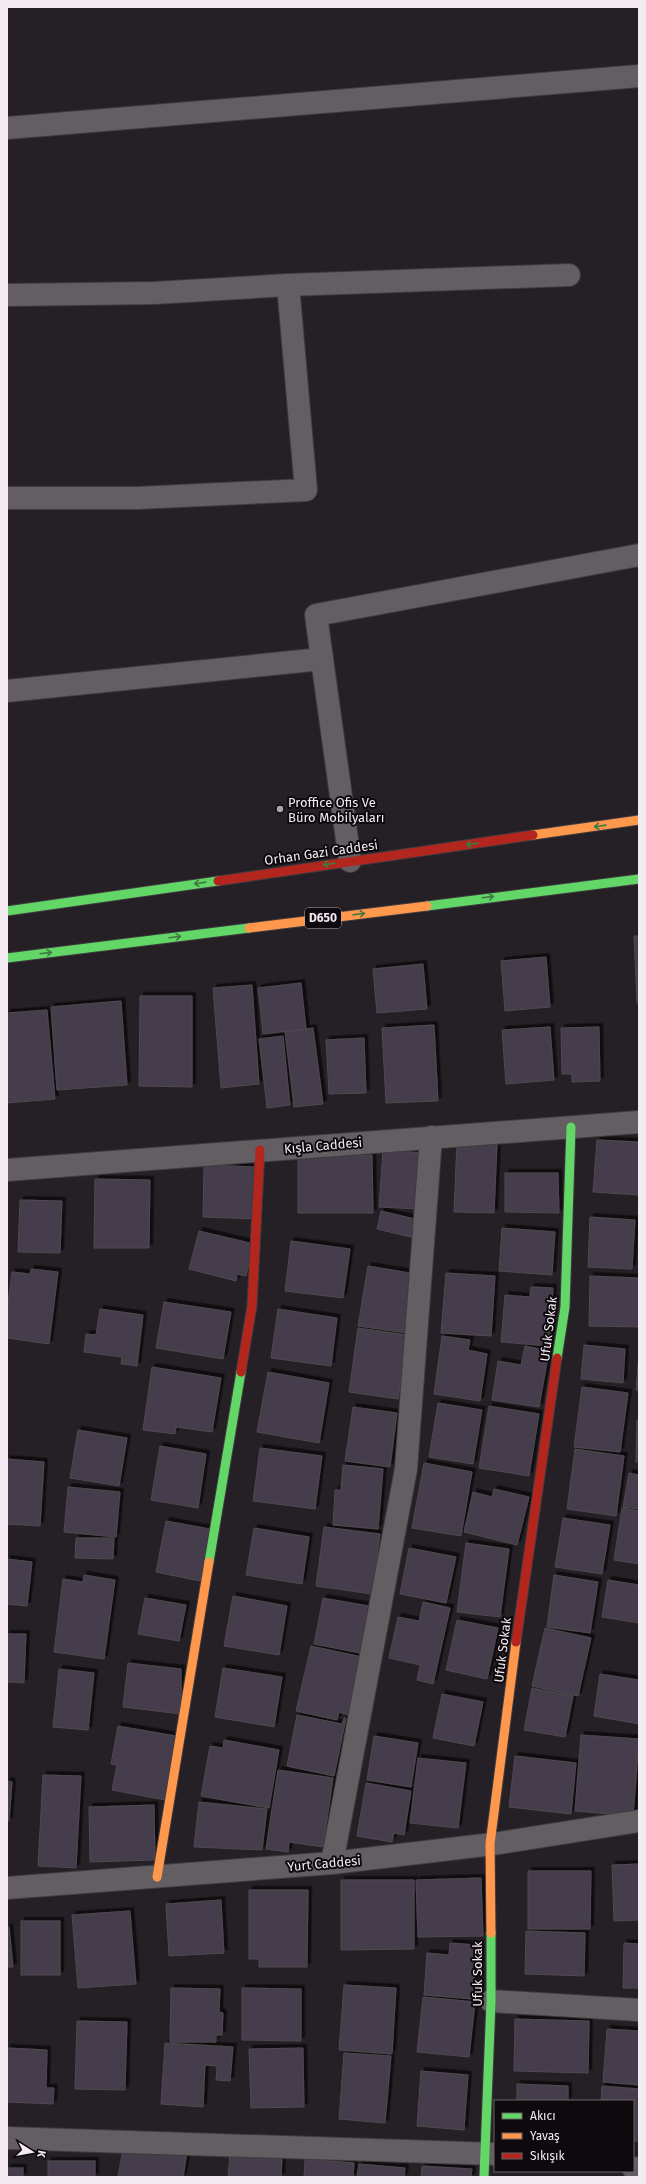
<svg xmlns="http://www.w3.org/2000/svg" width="646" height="2184" viewBox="0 0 646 2184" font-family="'Fira Sans',sans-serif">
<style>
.building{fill:#453c4c;stroke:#4e4a4f;filter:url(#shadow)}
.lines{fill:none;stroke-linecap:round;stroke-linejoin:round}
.street-casing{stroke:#3f3b3f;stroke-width:24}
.fast-casing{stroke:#3f3b3f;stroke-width:11}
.slow-casing{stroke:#3f3b3f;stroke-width:11}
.jam-casing{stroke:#3f3b3f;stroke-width:11}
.street{stroke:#635e62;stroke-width:22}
.fast{stroke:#63d668;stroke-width:9}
.slow{stroke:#ff974d;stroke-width:9}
.jam{stroke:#b3261e;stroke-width:9}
.oneway{stroke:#3d7a3f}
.poi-dot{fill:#aba4aa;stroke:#0e090d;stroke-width:1.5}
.labels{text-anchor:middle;stroke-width:4;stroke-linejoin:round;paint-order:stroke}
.shield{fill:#0e090d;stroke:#aea7ad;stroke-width:1}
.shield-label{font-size:12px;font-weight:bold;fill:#f3ebf1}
.poi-label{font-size:13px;fill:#f3ebf1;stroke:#0e090d;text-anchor:start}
.street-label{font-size:13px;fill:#f3ebf1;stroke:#0e090d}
</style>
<defs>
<filter id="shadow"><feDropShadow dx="3.5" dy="-3.5" stdDeviation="0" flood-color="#0009"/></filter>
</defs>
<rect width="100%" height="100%" fill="#252025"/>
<!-- building -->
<g class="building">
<path d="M 634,936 L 639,936 L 639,1003 L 637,1003 Z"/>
<path d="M 546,957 L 550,1007 L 505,1011 L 501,961 Z"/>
<path d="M 423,964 L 427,1009 L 377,1013 L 373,969 Z"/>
<path d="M 301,983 L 306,1029 L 263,1034 L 258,988 Z"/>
<path d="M 252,985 L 259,1084 L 221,1088 L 213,988 Z"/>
<path d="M 140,996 L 192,996 L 192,1087 L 139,1086 Z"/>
<path d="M 121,1001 L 127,1085 L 57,1090 L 51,1007 Z"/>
<path d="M 47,1010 L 55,1099 L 7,1103 L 7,1013 Z"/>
<path d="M 434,1025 L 438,1101 L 386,1103 L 382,1028 Z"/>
<path d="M 550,1027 L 554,1080 L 506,1084 L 502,1030 Z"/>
<path d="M 599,1027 L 600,1081 L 572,1082 L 572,1074 L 562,1074 L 561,1028 Z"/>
<path d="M 313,1028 L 323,1104 L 294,1107 L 285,1032 Z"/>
<path d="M 283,1036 L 290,1105 L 267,1108 L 259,1039 Z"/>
<path d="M 364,1038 L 366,1093 L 329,1094 L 326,1040 Z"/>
<path d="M 597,1140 L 639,1142 L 639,1195 L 593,1192 Z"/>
<path d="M 457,1142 L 497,1144 L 494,1213 L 454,1212 Z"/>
<path d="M 383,1150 L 424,1153 L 420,1209 L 379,1207 Z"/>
<path d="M 372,1155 L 373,1213 L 298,1213 L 298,1156 Z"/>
<path d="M 204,1165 L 256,1167 L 255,1219 L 203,1217 Z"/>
<path d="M 505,1173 L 558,1173 L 559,1213 L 505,1212 Z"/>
<path d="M 95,1179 L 150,1180 L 149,1248 L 94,1248 Z"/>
<path d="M 20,1200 L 62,1201 L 60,1253 L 18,1252 Z"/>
<path d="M 381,1211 L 423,1221 L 419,1239 L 377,1229 Z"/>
<path d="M 590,1217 L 635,1220 L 632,1269 L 588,1267 Z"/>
<path d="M 502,1228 L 555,1232 L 552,1275 L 499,1271 Z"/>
<path d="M 199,1231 L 254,1244 L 246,1276 L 237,1274 L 236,1281 L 189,1269 Z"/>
<path d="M 291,1241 L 350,1249 L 343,1298 L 285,1291 Z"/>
<path d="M 368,1266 L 416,1274 L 407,1333 L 358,1326 Z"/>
<path d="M 31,1269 L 58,1272 L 49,1344 L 7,1338 L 7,1310 L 12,1272 L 30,1274 Z"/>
<path d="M 446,1273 L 495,1276 L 491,1336 L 441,1333 Z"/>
<path d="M 590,1276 L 639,1278 L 639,1327 L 589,1326 Z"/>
<path d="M 531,1287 L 553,1288 L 549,1346 L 501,1342 L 505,1295 L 530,1297 Z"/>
<path d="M 164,1302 L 231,1312 L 223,1359 L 156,1348 Z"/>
<path d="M 100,1309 L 143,1315 L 137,1366 L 121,1364 L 122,1357 L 84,1352 L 86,1334 L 96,1335 Z"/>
<path d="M 278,1309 L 337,1318 L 331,1366 L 271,1358 Z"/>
<path d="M 358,1328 L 407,1335 L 398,1399 L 349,1392 Z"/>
<path d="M 442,1336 L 470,1340 L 468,1350 L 487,1354 L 480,1401 L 434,1394 Z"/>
<path d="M 584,1345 L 625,1349 L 623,1383 L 581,1379 Z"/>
<path d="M 525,1346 L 549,1351 L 539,1407 L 492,1400 L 498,1361 L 521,1365 Z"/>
<path d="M 639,1353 L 639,1390 L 636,1390 Z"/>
<path d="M 152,1367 L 221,1378 L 212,1432 L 176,1427 L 175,1434 L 143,1430 Z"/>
<path d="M 268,1372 L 329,1383 L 319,1443 L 257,1432 Z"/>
<path d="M 582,1387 L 628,1393 L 620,1452 L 574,1447 Z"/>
<path d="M 438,1403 L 482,1410 L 473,1464 L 429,1457 Z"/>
<path d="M 489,1406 L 539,1414 L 529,1476 L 479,1468 Z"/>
<path d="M 353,1407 L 397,1413 L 390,1467 L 345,1461 Z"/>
<path d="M 637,1420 L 639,1420 L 639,1462 L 636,1462 Z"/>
<path d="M 78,1430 L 127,1438 L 119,1486 L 70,1478 Z"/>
<path d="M 160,1446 L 206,1454 L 198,1508 L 151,1500 Z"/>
<path d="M 260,1448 L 322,1456 L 315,1509 L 253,1501 Z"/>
<path d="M 575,1449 L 624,1456 L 616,1516 L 567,1509 Z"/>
<path d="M 7,1459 L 44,1462 L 40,1526 L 7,1524 Z"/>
<path d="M 424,1463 L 472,1472 L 461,1536 L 412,1528 Z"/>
<path d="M 343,1465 L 383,1469 L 378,1529 L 333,1525 L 335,1490 L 341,1490 Z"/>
<path d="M 629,1473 L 639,1475 L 639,1509 L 623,1507 Z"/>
<path d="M 68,1487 L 120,1492 L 116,1537 L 64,1532 Z"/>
<path d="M 494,1489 L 529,1497 L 517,1545 L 464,1532 L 473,1492 L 492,1497 Z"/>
<path d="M 622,1508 L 639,1511 L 639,1564 L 614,1560 Z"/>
<path d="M 563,1518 L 610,1525 L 602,1574 L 555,1567 Z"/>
<path d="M 166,1521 L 210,1529 L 200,1581 L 156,1572 Z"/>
<path d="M 324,1527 L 380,1534 L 372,1594 L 316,1586 Z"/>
<path d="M 254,1528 L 309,1537 L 302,1584 L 246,1575 Z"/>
<path d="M 76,1538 L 114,1538 L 113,1559 L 75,1558 Z"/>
<path d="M 466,1543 L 509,1549 L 500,1617 L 457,1612 Z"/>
<path d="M 409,1548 L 456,1557 L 446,1603 L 400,1594 Z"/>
<path d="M 7,1559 L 32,1562 L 27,1606 L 7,1604 Z"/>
<path d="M 84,1575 L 115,1580 L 104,1659 L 54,1652 L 63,1579 L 83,1582 Z"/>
<path d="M 554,1575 L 598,1582 L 590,1633 L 547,1627 Z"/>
<path d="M 608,1580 L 639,1585 L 639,1623 L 602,1617 Z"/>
<path d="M 233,1596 L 287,1606 L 279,1655 L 224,1646 Z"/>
<path d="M 145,1598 L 186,1605 L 179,1641 L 138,1634 Z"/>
<path d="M 323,1598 L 369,1606 L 360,1653 L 314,1644 Z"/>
<path d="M 423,1602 L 450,1608 L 433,1684 L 417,1680 L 420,1665 L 389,1658 L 398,1617 L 419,1621 Z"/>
<path d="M 457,1620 L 498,1628 L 487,1679 L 446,1670 Z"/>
<path d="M 545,1628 L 591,1638 L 578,1696 L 532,1686 Z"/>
<path d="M 7,1634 L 26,1634 L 24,1683 L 7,1682 Z"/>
<path d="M 311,1646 L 362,1657 L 349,1715 L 339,1712 L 337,1720 L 296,1711 Z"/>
<path d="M 128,1663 L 181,1669 L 181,1714 L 123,1707 Z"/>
<path d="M 223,1668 L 282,1677 L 274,1727 L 215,1717 Z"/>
<path d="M 59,1669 L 94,1673 L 88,1730 L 53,1727 Z"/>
<path d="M 600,1674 L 639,1680 L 639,1724 L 594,1716 Z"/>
<path d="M 532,1688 L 573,1696 L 565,1737 L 524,1730 Z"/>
<path d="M 442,1694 L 483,1702 L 474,1746 L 433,1738 Z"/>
<path d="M 297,1715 L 342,1724 L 344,1718 L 346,1718 L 334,1776 L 287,1766 Z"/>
<path d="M 118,1726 L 176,1736 L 165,1800 L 112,1790 L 117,1765 L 111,1764 Z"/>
<path d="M 581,1735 L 639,1739 L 633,1816 L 575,1811 Z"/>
<path d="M 374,1736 L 418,1743 L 411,1787 L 367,1780 Z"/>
<path d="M 224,1740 L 279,1750 L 269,1808 L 201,1796 L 210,1746 L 223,1748 Z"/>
<path d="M 515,1756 L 576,1763 L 571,1814 L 509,1807 Z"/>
<path d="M 418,1758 L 466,1763 L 458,1828 L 410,1823 Z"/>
<path d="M 278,1770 L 333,1778 L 323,1847 L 289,1842 L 288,1852 L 266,1849 Z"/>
<path d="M 43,1775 L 81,1776 L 76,1868 L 38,1866 Z"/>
<path d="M 7,1781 L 12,1782 L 9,1821 L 7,1821 Z"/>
<path d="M 366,1783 L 411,1791 L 404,1835 L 394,1833 L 392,1842 L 357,1836 Z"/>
<path d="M 199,1802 L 267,1809 L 262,1850 L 194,1847 Z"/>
<path d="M 154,1805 L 155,1860 L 90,1862 L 89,1807 Z"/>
<path d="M 639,1864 L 639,1920 L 614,1921 L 612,1865 Z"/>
<path d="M 528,1871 L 591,1871 L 590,1929 L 528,1929 Z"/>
<path d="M 481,1878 L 483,1936 L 418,1937 L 416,1880 Z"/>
<path d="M 341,1880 L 414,1880 L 414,1949 L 341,1950 Z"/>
<path d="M 249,1890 L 308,1890 L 307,1967 L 259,1967 L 259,1959 L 249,1959 Z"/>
<path d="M 221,1900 L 224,1953 L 169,1956 L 166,1904 Z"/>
<path d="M 130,1911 L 136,1984 L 78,1988 L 72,1915 Z"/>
<rect x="21" y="1921" width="39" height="54"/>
<path d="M 9,1927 L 13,1967 L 7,1967 L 7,1928 Z"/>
<path d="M 526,1931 L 585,1933 L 584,1976 L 525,1974 Z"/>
<path d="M 450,1943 L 477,1945 L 473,1999 L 424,1995 L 427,1953 L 449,1955 Z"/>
<path d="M 624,1943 L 639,1944 L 639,1988 L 623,1988 Z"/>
<path d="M 344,1985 L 396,1988 L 392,2054 L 339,2050 Z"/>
<path d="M 171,1988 L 220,1989 L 219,2012 L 223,2013 L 222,2035 L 216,2035 L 216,2042 L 170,2042 Z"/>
<path d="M 242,1988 L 301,1989 L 301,2041 L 242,2040 Z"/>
<path d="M 423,1997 L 475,2002 L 469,2057 L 417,2052 Z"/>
<path d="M 515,2019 L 589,2021 L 588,2073 L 514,2071 Z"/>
<path d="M 77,2021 L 127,2022 L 125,2090 L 75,2089 Z"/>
<path d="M 607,2029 L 639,2031 L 639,2085 L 603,2082 Z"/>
<path d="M 165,2043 L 233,2047 L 230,2081 L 216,2080 L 217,2066 L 205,2065 L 203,2107 L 161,2104 Z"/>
<path d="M 7,2048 L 47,2050 L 46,2088 L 54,2088 L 53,2104 L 7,2102 Z"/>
<path d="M 303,2048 L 304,2107 L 251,2108 L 249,2049 Z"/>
<path d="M 344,2053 L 391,2056 L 385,2123 L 339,2119 Z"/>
<path d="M 421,2071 L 468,2075 L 464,2130 L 417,2126 Z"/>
<path d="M 517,2084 L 568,2086 L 568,2101 L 517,2101 Z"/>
<path d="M 602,2086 L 639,2089 L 639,2141 L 633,2141 L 633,2101 L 601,2101 Z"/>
<path d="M 123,2149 L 187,2152 L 183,2177 L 118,2177 Z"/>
<path d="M 230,2154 L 282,2158 L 281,2177 L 228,2177 Z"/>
<path d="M 305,2159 L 354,2163 L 353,2177 L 304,2177 Z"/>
<rect x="48" y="2161" width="47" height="16"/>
<path d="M 359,2164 L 405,2168 L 404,2177 L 357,2177 Z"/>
<path d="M 422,2166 L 472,2169 L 471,2177 L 421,2177 Z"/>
<rect x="7" y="2168" width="16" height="9"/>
</g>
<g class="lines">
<!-- street casing -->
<g class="street-casing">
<g id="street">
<path d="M 7,128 L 639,76"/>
<path d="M 7,295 L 154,293 L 288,285 L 569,275"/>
<path d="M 7,498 L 137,498 L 306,490 L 288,285"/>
<path d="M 322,659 L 350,861"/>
<path d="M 7,691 L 322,659 L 316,615 L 639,555"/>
<path d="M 7,1170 L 639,1122"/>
<path d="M 332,1863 L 406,1469 L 431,1137"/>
<path d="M 7,1888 L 332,1863 L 493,1844 L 639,1821"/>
<path d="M 491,2001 L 639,2010"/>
<path d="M 7,2138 L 495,2154"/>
<path d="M 633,2168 L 639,2169"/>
</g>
</g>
<!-- fast casing -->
<g class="fast-casing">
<g id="fast">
<path d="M 427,906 L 639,879"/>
<path d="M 7,911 L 218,881"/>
<path d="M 7,958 L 249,928"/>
<path d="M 557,1358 L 565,1307 L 571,1127"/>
<path d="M 209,1562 L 241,1372"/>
<path d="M 484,2177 L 491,2001 L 491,1933"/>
</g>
</g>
<!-- slow casing -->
<g class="slow-casing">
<g id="slow">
<path d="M 533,835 L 639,820"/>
<path d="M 249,928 L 427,906"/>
<path d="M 157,1877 L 209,1562"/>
<path d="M 491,1933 L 490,1844 L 516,1642"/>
</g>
</g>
<!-- jam casing -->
<g class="jam-casing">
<g id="jam">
<path d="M 218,881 L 533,835"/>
<path d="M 241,1372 L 252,1306 L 260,1150"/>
<path d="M 516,1642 L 557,1358"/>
</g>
</g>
<!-- street -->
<use href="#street" class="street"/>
<!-- fast -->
<use href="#fast" class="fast"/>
<!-- slow -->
<use href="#slow" class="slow"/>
<!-- jam -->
<use href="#jam" class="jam"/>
</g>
<!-- one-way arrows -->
<defs><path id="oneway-shaft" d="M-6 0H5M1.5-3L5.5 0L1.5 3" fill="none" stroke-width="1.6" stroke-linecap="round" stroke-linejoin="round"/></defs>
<g class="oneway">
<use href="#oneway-shaft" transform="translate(600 826) rotate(172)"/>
<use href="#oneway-shaft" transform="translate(472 844) rotate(172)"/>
<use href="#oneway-shaft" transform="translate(329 864) rotate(172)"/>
<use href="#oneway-shaft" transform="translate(200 883) rotate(172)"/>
<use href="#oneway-shaft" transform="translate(488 897) rotate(-7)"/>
<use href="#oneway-shaft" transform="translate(359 914) rotate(-7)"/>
<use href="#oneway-shaft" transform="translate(175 937) rotate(-7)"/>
<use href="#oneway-shaft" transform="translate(46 953) rotate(-7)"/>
</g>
<!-- markers -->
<circle class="poi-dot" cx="280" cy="809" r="4"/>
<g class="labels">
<!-- shield labels -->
<rect class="shield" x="305" y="908" width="36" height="20" rx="3"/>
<g class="shield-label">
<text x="323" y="922">D650</text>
</g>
<!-- poi labels -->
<g class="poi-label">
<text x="288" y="807">Proffice Ofis Ve<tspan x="288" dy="15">Büro Mobilyaları</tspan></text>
</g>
<!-- street labels -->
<g class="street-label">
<text transform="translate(321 852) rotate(-8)" y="5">Orhan Gazi Caddesi</text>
<text transform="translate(323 1145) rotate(-5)" y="5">Kışla Caddesi</text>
<text transform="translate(548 1329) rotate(-83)" y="5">Ufuk Sokak</text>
<text transform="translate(502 1650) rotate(-83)" y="5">Ufuk Sokak</text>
<text transform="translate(324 1863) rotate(-5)" y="5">Yurt Caddesi</text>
<text transform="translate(477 1974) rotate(-90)" y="5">Ufuk Sokak</text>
</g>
</g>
<!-- border -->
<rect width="646" height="2184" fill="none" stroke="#f3ebf1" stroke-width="16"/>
<!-- legend -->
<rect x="494" y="2100" width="140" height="72" fill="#0e090d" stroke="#6a6368"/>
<rect x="502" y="2113" width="20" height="6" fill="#63d668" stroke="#6a6368"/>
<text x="530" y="2120" font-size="12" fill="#f3ebf1">Akıcı</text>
<rect x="502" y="2133" width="20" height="6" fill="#ff974d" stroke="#6a6368"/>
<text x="530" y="2140" font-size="12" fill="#f3ebf1">Yavaş</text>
<rect x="502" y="2153" width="20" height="6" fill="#b3261e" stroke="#6a6368"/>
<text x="530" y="2160" font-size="12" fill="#f3ebf1">Sıkışık</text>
<!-- north arrow -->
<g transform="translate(32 2152) rotate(101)" stroke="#0e090d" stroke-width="3" paint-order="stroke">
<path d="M0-3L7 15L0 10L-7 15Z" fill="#f3ebf1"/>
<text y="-6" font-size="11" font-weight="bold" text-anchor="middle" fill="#f3ebf1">K</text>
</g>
</svg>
